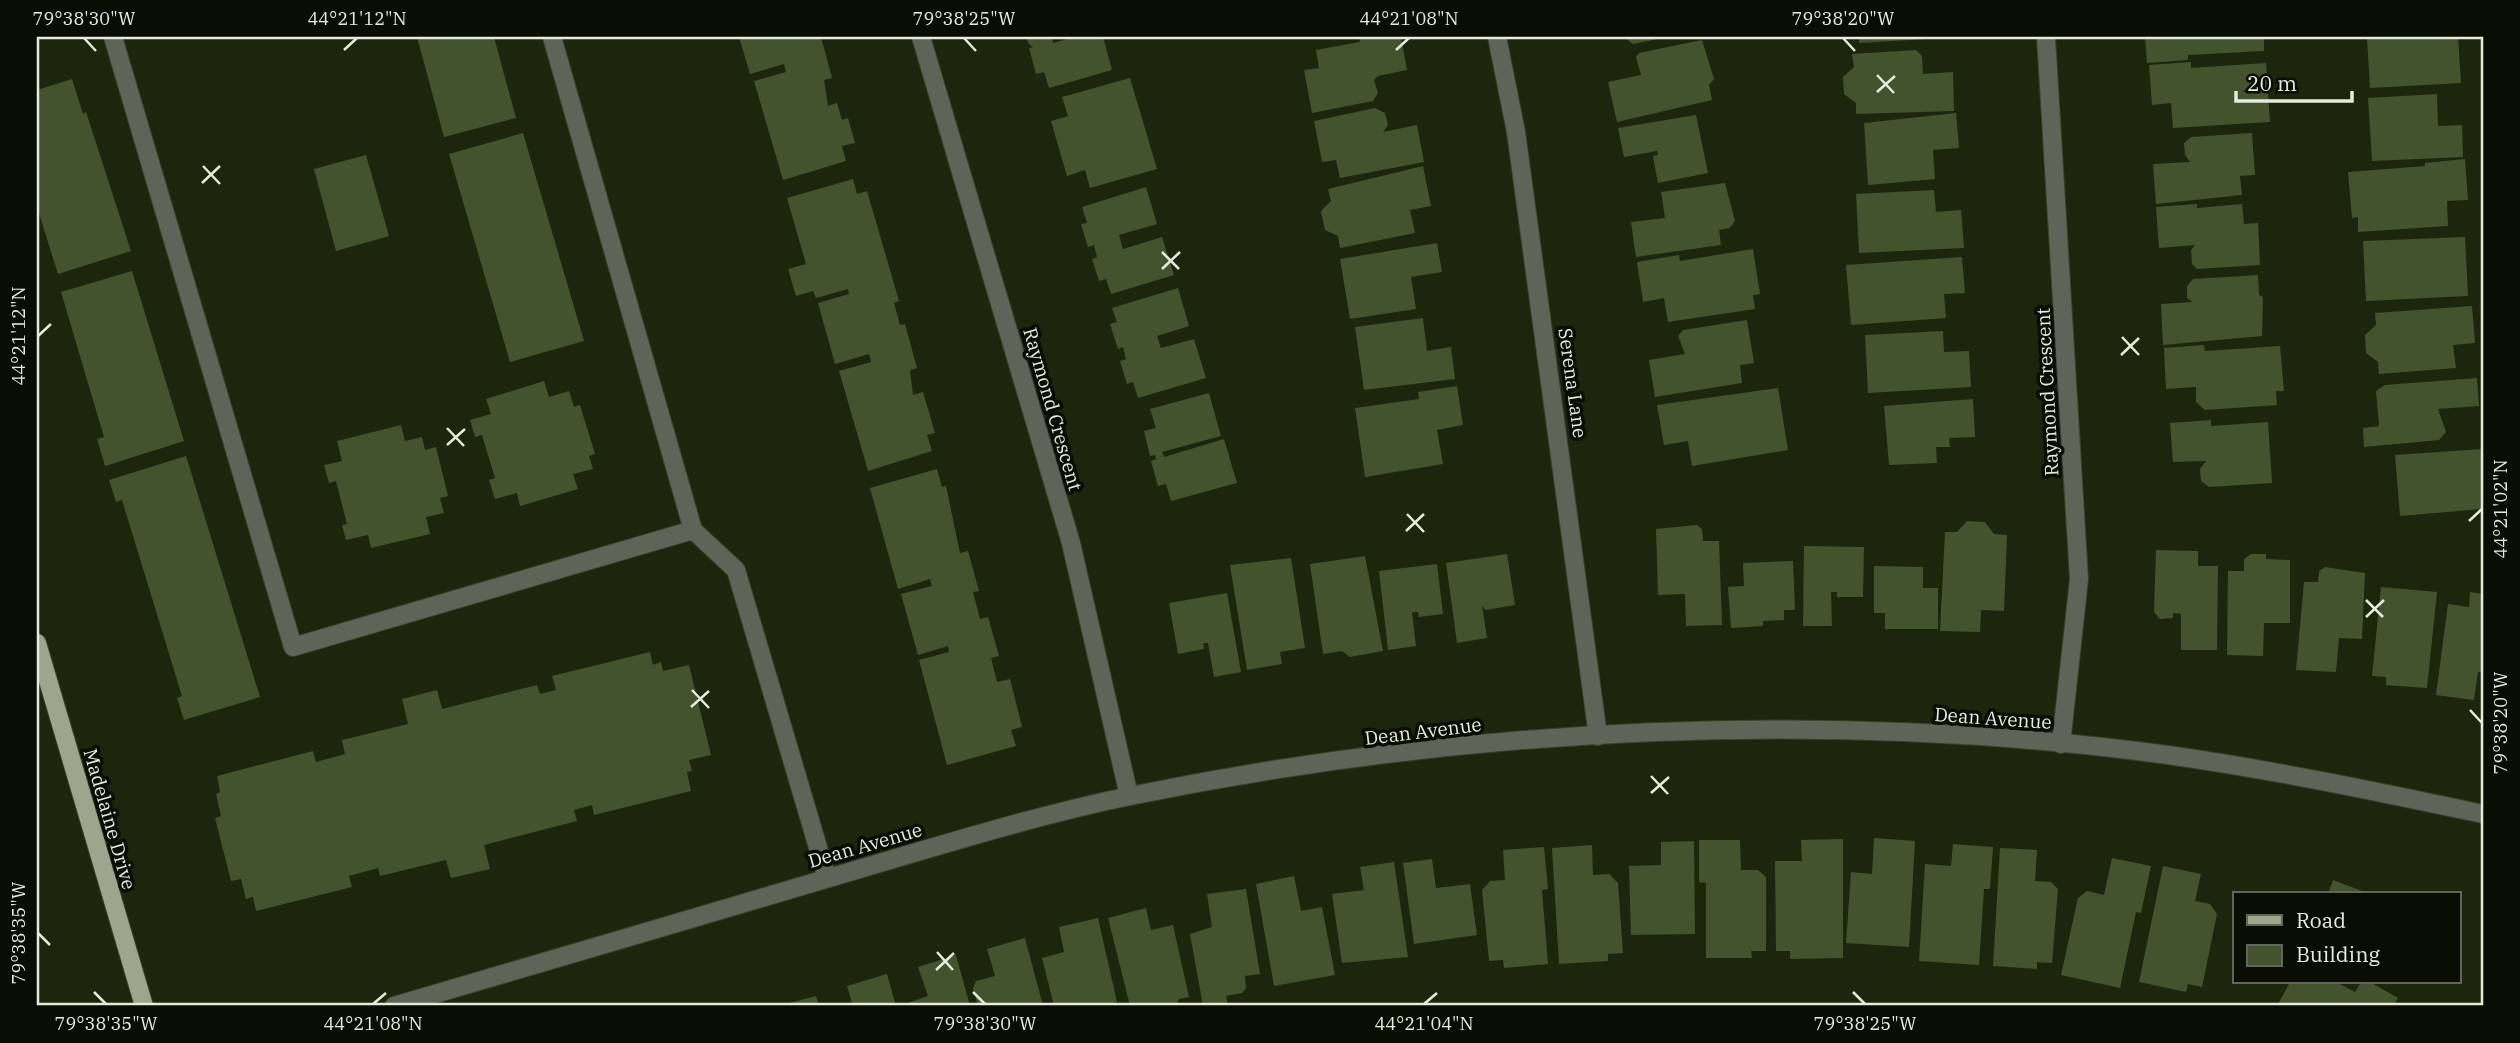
<svg xmlns="http://www.w3.org/2000/svg" width="2520" height="1043" viewBox="0 0 2520 1043" font-family="'IBM Plex Serif',serif">
<style>
.building{fill:#43532e}
.lines{fill:none;stroke-linecap:round;stroke-linejoin:round}
.minor-casing{stroke:#38422a;stroke-width:20}
.major-casing{stroke:#38422a;stroke-width:20}
.minor{stroke:#5e6458;stroke-width:18}
.major{stroke:#9ba68d;stroke-width:18}
.ticks{fill:none;stroke:#e5ecdc;stroke-width:2.5}
.labels{text-anchor:middle;stroke-width:7;stroke-linejoin:round;paint-order:stroke}
.street-label{font-size:19px;fill:#e5ecdc;stroke:#090d04}
.neatline{fill:none;stroke:#e5ecdc;stroke-width:2.5}
.ticks-label{font-size:18px;text-anchor:middle;fill:#e5ecdc}
</style>
<rect width="100%" height="100%" fill="#1c260d"/>
<!-- building -->
<g class="building">
<path d="M 417,37 L 494,37 L 516,118 L 444,137 Z"/>
<path d="M 739,37 L 821,37 L 832,78 L 824,80 L 828,106 L 837,103 L 842,120 L 848,118 L 855,143 L 842,146 L 846,161 L 783,180 L 754,81 L 786,72 L 784,64 L 750,74 Z"/>
<path d="M 1026,37 L 1052,37 L 1053,43 L 1075,37 L 1103,37 L 1112,70 L 1049,88 L 1044,72 L 1036,74 L 1029,48 L 1033,47 L 1029,44 Z"/>
<path d="M 1359,37 L 1401,37 L 1407,70 L 1378,76 L 1374,80 L 1378,93 L 1373,101 L 1312,113 L 1304,70 L 1319,68 L 1316,50 L 1360,42 Z"/>
<path d="M 1624,37 L 1663,37 L 1663,38 L 1633,44 Z"/>
<path d="M 1859,37 L 1927,37 L 1927,39 L 1859,43 Z"/>
<path d="M 2145,37 L 2264,37 L 2264,51 L 2188,55 L 2188,60 L 2147,63 Z"/>
<path d="M 2367,37 L 2458,37 L 2461,83 L 2370,88 Z"/>
<path d="M 1702,40 L 1714,79 L 1709,85 L 1712,100 L 1617,122 L 1608,82 L 1641,75 L 1636,57 L 1639,53 Z"/>
<path d="M 1916,50 L 1922,56 L 1923,74 L 1953,72 L 1954,111 L 1856,114 L 1856,103 L 1844,94 L 1843,77 L 1854,67 L 1852,54 Z"/>
<path d="M 2191,62 L 2191,68 L 2266,63 L 2270,122 L 2173,128 L 2171,103 L 2152,105 L 2149,65 Z"/>
<path d="M 1130,78 L 1157,169 L 1090,188 L 1085,170 L 1067,176 L 1051,121 L 1068,116 L 1062,97 Z"/>
<path d="M 72,79 L 83,114 L 86,112 L 131,251 L 58,274 L 37,207 L 37,90 Z"/>
<path d="M 2437,94 L 2438,126 L 2462,125 L 2463,157 L 2372,161 L 2368,98 Z"/>
<path d="M 1375,108 L 1385,113 L 1388,125 L 1383,132 L 1417,125 L 1424,162 L 1340,178 L 1336,160 L 1322,162 L 1314,121 Z"/>
<path d="M 1956,113 L 1959,148 L 1933,150 L 1935,179 L 1868,185 L 1864,123 Z"/>
<path d="M 1696,115 L 1708,173 L 1658,183 L 1653,156 L 1658,155 L 1657,151 L 1624,157 L 1618,128 Z"/>
<path d="M 523,133 L 584,341 L 510,362 L 449,154 Z"/>
<path d="M 2252,133 L 2255,175 L 2240,176 L 2242,195 L 2156,204 L 2153,164 L 2190,162 L 2185,155 L 2184,143 L 2191,137 Z"/>
<path d="M 366,155 L 389,236 L 336,251 L 314,169 Z"/>
<path d="M 2465,159 L 2468,200 L 2447,201 L 2448,226 L 2358,232 L 2358,217 L 2352,218 L 2348,172 L 2425,166 L 2425,163 Z"/>
<path d="M 1423,166 L 1431,206 L 1410,210 L 1415,233 L 1340,248 L 1338,236 L 1325,230 L 1321,211 L 1331,201 L 1328,189 Z"/>
<path d="M 853,179 L 857,194 L 867,191 L 899,301 L 894,303 L 900,325 L 905,324 L 917,368 L 910,370 L 913,395 L 923,392 L 935,433 L 927,435 L 932,451 L 868,471 L 839,371 L 871,362 L 869,354 L 835,364 L 818,303 L 849,294 L 848,289 L 816,298 L 813,291 L 796,296 L 788,269 L 806,264 L 787,198 Z"/>
<path d="M 1725,183 L 1735,221 L 1730,228 L 1719,230 L 1721,245 L 1636,257 L 1631,222 L 1665,218 L 1661,192 Z"/>
<path d="M 1146,187 L 1157,224 L 1119,235 L 1123,249 L 1162,237 L 1174,275 L 1111,294 L 1106,279 L 1099,281 L 1092,259 L 1097,257 L 1094,245 L 1088,247 L 1081,224 L 1087,223 L 1082,207 Z"/>
<path d="M 1934,190 L 1936,212 L 1961,210 L 1964,248 L 1859,253 L 1856,194 Z"/>
<path d="M 2197,204 L 2197,208 L 2242,204 L 2244,224 L 2258,223 L 2260,265 L 2197,269 L 2192,264 L 2191,250 L 2195,245 L 2159,248 L 2156,207 Z"/>
<path d="M 2465,237 L 2468,296 L 2366,301 L 2363,241 Z"/>
<path d="M 1437,243 L 1442,272 L 1411,277 L 1416,309 L 1350,319 L 1340,259 Z"/>
<path d="M 1753,249 L 1760,294 L 1753,295 L 1755,309 L 1668,322 L 1664,298 L 1643,302 L 1637,262 L 1679,255 L 1680,261 Z"/>
<path d="M 1962,257 L 1965,293 L 1944,294 L 1946,318 L 1851,325 L 1846,265 Z"/>
<path d="M 132,271 L 184,441 L 105,466 L 97,439 L 104,437 L 61,292 Z"/>
<path d="M 2258,275 L 2259,295 L 2263,297 L 2262,336 L 2163,345 L 2161,304 L 2193,302 L 2187,298 L 2187,286 L 2193,279 Z"/>
<path d="M 1178,288 L 1189,326 L 1157,336 L 1161,348 L 1194,339 L 1206,378 L 1138,398 L 1133,382 L 1127,384 L 1120,361 L 1126,359 L 1123,347 L 1118,349 L 1110,324 L 1117,322 L 1112,308 Z"/>
<path d="M 2472,306 L 2475,343 L 2453,345 L 2456,368 L 2379,374 L 2378,362 L 2366,353 L 2365,335 L 2376,325 L 2375,313 Z"/>
<path d="M 1423,318 L 1427,351 L 1451,347 L 1455,379 L 1364,390 L 1355,327 Z"/>
<path d="M 1747,320 L 1754,363 L 1740,365 L 1742,383 L 1655,397 L 1649,360 L 1685,354 L 1678,336 L 1683,330 Z"/>
<path d="M 1943,331 L 1944,352 L 1969,351 L 1971,387 L 1868,393 L 1865,335 Z"/>
<path d="M 2204,345 L 2205,351 L 2280,346 L 2284,391 L 2276,391 L 2277,405 L 2205,410 L 2196,402 L 2196,387 L 2166,389 L 2164,348 Z"/>
<path d="M 2477,378 L 2479,406 L 2438,409 L 2446,432 L 2439,440 L 2364,447 L 2363,428 L 2379,426 L 2376,391 L 2385,385 Z"/>
<path d="M 544,381 L 549,397 L 569,391 L 574,407 L 580,405 L 595,454 L 589,456 L 593,469 L 573,474 L 578,489 L 520,506 L 517,493 L 495,499 L 489,480 L 495,478 L 482,435 L 475,437 L 470,420 L 491,414 L 486,399 Z"/>
<path d="M 1457,386 L 1463,425 L 1437,430 L 1443,464 L 1365,477 L 1355,408 L 1419,399 L 1418,392 Z"/>
<path d="M 1778,388 L 1788,450 L 1692,466 L 1688,441 L 1664,445 L 1657,405 Z"/>
<path d="M 1209,393 L 1221,436 L 1162,452 L 1164,457 L 1224,439 L 1237,483 L 1171,501 L 1166,484 L 1158,486 L 1151,461 L 1156,459 L 1155,455 L 1150,456 L 1144,431 L 1156,428 L 1150,409 Z"/>
<path d="M 1973,399 L 1975,437 L 1949,438 L 1950,447 L 1936,447 L 1937,463 L 1889,465 L 1884,406 Z"/>
<path d="M 2211,420 L 2211,426 L 2268,422 L 2272,483 L 2209,487 L 2201,481 L 2200,469 L 2206,461 L 2173,462 L 2170,423 Z"/>
<path d="M 401,425 L 405,441 L 422,437 L 425,450 L 436,447 L 448,496 L 440,498 L 444,513 L 426,517 L 430,534 L 371,548 L 368,535 L 346,540 L 342,525 L 347,524 L 336,481 L 329,483 L 324,465 L 342,461 L 337,441 Z"/>
<path d="M 2483,449 L 2481,509 L 2400,516 L 2395,455 Z"/>
<path d="M 186,456 L 260,697 L 184,720 L 177,698 L 182,696 L 122,500 L 116,502 L 109,480 Z"/>
<path d="M 937,469 L 942,487 L 946,486 L 960,553 L 968,551 L 979,591 L 973,592 L 980,619 L 988,617 L 999,656 L 991,658 L 997,682 L 1010,679 L 1022,727 L 1011,730 L 1016,746 L 947,765 L 919,660 L 949,652 L 948,646 L 918,655 L 901,594 L 932,586 L 930,579 L 898,589 L 870,488 Z"/>
<path d="M 1967,521 L 1985,522 L 1994,534 L 2007,535 L 2004,611 L 1981,610 L 1980,632 L 1940,631 L 1945,532 L 1957,532 Z"/>
<path d="M 1697,525 L 1702,529 L 1703,541 L 1719,541 L 1722,625 L 1686,626 L 1685,594 L 1658,595 L 1656,529 Z"/>
<path d="M 1804,546 L 1864,547 L 1863,597 L 1837,597 L 1837,592 L 1831,592 L 1832,626 L 1803,626 Z"/>
<path d="M 2156,550 L 2198,551 L 2198,566 L 2218,566 L 2217,650 L 2181,650 L 2181,614 L 2173,613 L 2173,618 L 2160,619 L 2154,612 Z"/>
<path d="M 1507,554 L 1515,605 L 1485,610 L 1482,605 L 1487,638 L 1457,643 L 1446,563 Z"/>
<path d="M 2251,554 L 2266,554 L 2266,559 L 2290,560 L 2290,623 L 2264,623 L 2263,656 L 2227,655 L 2228,571 L 2244,571 L 2244,559 Z"/>
<path d="M 1365,556 L 1383,651 L 1350,657 L 1342,651 L 1323,654 L 1310,564 Z"/>
<path d="M 1291,558 L 1305,648 L 1280,652 L 1282,664 L 1247,670 L 1230,565 Z"/>
<path d="M 1793,561 L 1795,610 L 1784,610 L 1784,620 L 1763,621 L 1763,626 L 1731,628 L 1728,587 L 1744,586 L 1743,563 Z"/>
<path d="M 1437,564 L 1443,614 L 1419,617 L 1418,612 L 1412,612 L 1416,646 L 1388,650 L 1379,571 Z"/>
<path d="M 1874,566 L 1923,567 L 1923,588 L 1938,588 L 1938,629 L 1885,629 L 1885,613 L 1874,613 Z"/>
<path d="M 2325,567 L 2365,573 L 2362,639 L 2339,638 L 2336,672 L 2296,670 L 2304,582 L 2318,582 L 2319,571 Z"/>
<path d="M 2381,587 L 2437,592 L 2427,688 L 2386,685 L 2386,677 L 2372,676 Z"/>
<path d="M 2470,592 L 2483,594 L 2483,672 L 2478,672 L 2474,700 L 2436,695 L 2448,604 L 2469,607 Z"/>
<path d="M 1227,593 L 1241,672 L 1214,677 L 1208,643 L 1203,643 L 1204,649 L 1178,654 L 1169,603 Z"/>
<path d="M 650,652 L 653,665 L 661,662 L 663,671 L 689,665 L 711,755 L 689,760 L 692,771 L 687,772 L 691,791 L 594,815 L 592,805 L 574,810 L 577,821 L 484,845 L 490,869 L 451,878 L 446,860 L 380,876 L 378,868 L 349,876 L 352,887 L 256,911 L 253,897 L 246,899 L 241,879 L 231,881 L 215,818 L 221,816 L 216,794 L 220,792 L 217,776 L 313,751 L 316,762 L 345,754 L 342,740 L 408,724 L 402,699 L 437,690 L 442,709 L 537,685 L 540,694 L 556,690 L 552,676 Z"/>
<path d="M 1874,838 L 1915,841 L 1909,947 L 1846,943 L 1851,872 L 1872,874 Z"/>
<path d="M 1843,839 L 1843,958 L 1790,959 L 1790,951 L 1776,951 L 1775,861 L 1802,861 L 1801,840 Z"/>
<path d="M 1699,840 L 1740,840 L 1741,870 L 1758,870 L 1766,877 L 1766,951 L 1751,951 L 1752,958 L 1706,958 L 1706,883 L 1699,882 Z"/>
<path d="M 1694,841 L 1695,934 L 1631,935 L 1629,866 L 1661,865 L 1661,842 Z"/>
<path d="M 1953,844 L 1993,847 L 1990,889 L 1984,889 L 1979,965 L 1919,961 L 1925,864 L 1951,866 Z"/>
<path d="M 1592,845 L 1593,875 L 1609,874 L 1618,883 L 1623,953 L 1608,954 L 1608,961 L 1559,964 L 1552,848 Z"/>
<path d="M 1544,847 L 1548,889 L 1542,890 L 1548,964 L 1504,968 L 1503,960 L 1489,961 L 1482,890 L 1490,881 L 1505,880 L 1503,850 Z"/>
<path d="M 2000,848 L 2037,850 L 2035,881 L 2051,882 L 2058,889 L 2052,963 L 2037,962 L 2037,969 L 1993,966 Z"/>
<path d="M 2112,858 L 2151,866 L 2141,913 L 2136,912 L 2120,988 L 2061,975 L 2078,898 L 2087,891 L 2104,895 Z"/>
<path d="M 1432,859 L 1436,888 L 1470,884 L 1477,935 L 1414,944 L 1403,863 Z"/>
<path d="M 1394,862 L 1408,957 L 1342,963 L 1332,894 L 1364,890 L 1360,867 Z"/>
<path d="M 2163,866 L 2201,874 L 2195,901 L 2210,904 L 2217,914 L 2202,987 L 2188,984 L 2186,992 L 2139,982 Z"/>
<path d="M 1294,876 L 1301,911 L 1322,907 L 1335,975 L 1274,986 L 1256,884 Z"/>
<path d="M 2333,880 L 2370,894 L 2328,894 Z"/>
<path d="M 1246,889 L 1260,974 L 1245,976 L 1246,988 L 1242,993 L 1226,996 L 1228,1006 L 1203,1006 L 1190,934 L 1212,927 L 1207,894 Z"/>
<path d="M 1146,908 L 1151,930 L 1173,925 L 1189,997 L 1179,999 L 1176,1006 L 1130,1006 L 1108,918 Z"/>
<path d="M 1098,918 L 1117,1002 L 1099,1006 L 1054,1006 L 1042,958 L 1064,952 L 1059,927 Z"/>
<path d="M 1025,938 L 1043,1006 L 978,1006 L 973,988 L 976,981 L 995,976 L 987,949 Z"/>
<path d="M 956,955 L 970,1006 L 906,1006 L 908,1003 L 928,996 L 918,967 Z"/>
<path d="M 887,974 L 896,1006 L 853,1006 L 847,986 Z"/>
<path d="M 2290,982 L 2336,982 L 2355,992 L 2361,982 L 2370,982 L 2398,998 L 2393,1006 L 2277,1006 Z"/>
<path d="M 816,996 L 819,1006 L 782,1006 L 782,1005 Z"/>
</g>
<g class="lines">
<!-- minor casing -->
<g class="minor-casing">
<g id="minor">
<path d="M 113,37 L 293,647 L 693,530"/>
<path d="M 552,37 L 693,530 L 736,570 L 827,878"/>
<path d="M 921,37 L 1071,543 L 1129,796"/>
<path d="M 1497,37 L 1516,132 L 1598,736"/>
<path d="M 2046,37 L 2079,579 L 2061,744"/>
<path d="M 394,1006 C 548,962 702,915 856,870 C 948,843 1041,814 1135,795 C 1469,727 1829,709 2168,755 C 2274,770 2379,792 2483,814"/>
</g>
</g>
<!-- major casing -->
<g class="major-casing">
<path id="major" d="M 37,643 L 144,1006"/>
</g>
<!-- minor -->
<use href="#minor" class="minor"/>
<!-- major -->
<use href="#major" class="major"/>
</g>
<!-- ticks -->
<path class="ticks" d="M 84,38 L 96,51M 964,38 L 976,51M 1843,38 L 1855,51M 344,50 L 357,38M 1396,50 L 1409,38M 1877,75 L 1894,93M 1877,92 L 1895,76M 203,166 L 220,184M 202,183 L 220,166M 1162,252 L 1179,269M 1162,269 L 1180,252M 38,336 L 51,324M 2122,337 L 2139,355M 2121,355 L 2139,338M 447,428 L 464,446M 447,445 L 465,429M 1407,514 L 1424,532M 2469,521 L 2482,509M 1406,531 L 1424,514M 2366,600 L 2383,617M 2366,617 L 2384,600M 692,690 L 709,708M 691,707 L 709,691M 2470,710 L 2482,723M 1651,776 L 1668,794M 1651,793 L 1669,777M 38,933 L 50,945M 937,952 L 953,970M 936,970 L 954,953M 94,992 L 106,1004M 973,992 L 985,1004M 1853,992 L 1865,1004M 373,1004 L 386,993M 1424,1004 L 1437,993"/>
<g class="labels">
<!-- street labels -->
<g class="street-label">
<text transform="translate(1573 383) rotate(82)" y="7">Serena Lane</text>
<text transform="translate(2047 392) rotate(-93)" y="7">Raymond Crescent</text>
<text transform="translate(1053 409) rotate(74)" y="7">Raymond Crescent</text>
<text transform="translate(1993 718) rotate(4)" y="7">Dean Avenue</text>
<text transform="translate(1423 731) rotate(-7)" y="7">Dean Avenue</text>
<text transform="translate(110 819) rotate(74)" y="7">Madelaine Drive</text>
<text transform="translate(865 845) rotate(-16)" y="7">Dean Avenue</text>
</g>
</g>
<!-- border -->
<rect width="2520" height="1043" fill="none" stroke="#090d04" stroke-width="77"/>
<!-- legend -->
<rect x="2233" y="892" width="228" height="91" fill="#090d04" stroke="#61665a" stroke-width="2"/>
<rect x="2247" y="915" width="35" height="10" fill="#9ba68d" stroke="#61665a" stroke-width="2"/>
<text x="2296" y="928" font-size="21" fill="#e5ecdc">Road</text>
<rect x="2247" y="945" width="35" height="21" fill="#43532e" stroke="#61665a" stroke-width="2"/>
<text x="2296" y="962" font-size="21" fill="#e5ecdc">Building</text>
<!-- scale -->
<path d="M2236 91v10h116v-10" fill="none" stroke="#e5ecdc" stroke-width="3.5"/>
<text x="2247" y="91" font-size="21" fill="#e5ecdc" stroke="#090d04" stroke-width="5" paint-order="stroke">20 m</text>
<rect x="38" y="38" width="2444" height="966" class="neatline"/>
<g class="ticks-label">
<text x="84" y="25">79°38'30"W</text>
<text x="357" y="25">44°21'12"N</text>
<text x="964" y="25">79°38'25"W</text>
<text x="1409" y="25">44°21'08"N</text>
<text x="1843" y="25">79°38'20"W</text>
<text transform="translate(19 336) rotate(-90)" y="6">44°21'12"N</text>
<text transform="translate(2501 509) rotate(-90)" y="6">44°21'02"N</text>
<text transform="translate(2501 723) rotate(-90)" y="6">79°38'20"W</text>
<text transform="translate(19 933) rotate(-90)" y="6">79°38'35"W</text>
<text x="106" y="1030">79°38'35"W</text>
<text x="373" y="1030">44°21'08"N</text>
<text x="985" y="1030">79°38'30"W</text>
<text x="1424" y="1030">44°21'04"N</text>
<text x="1865" y="1030">79°38'25"W</text>
</g>
</svg>
